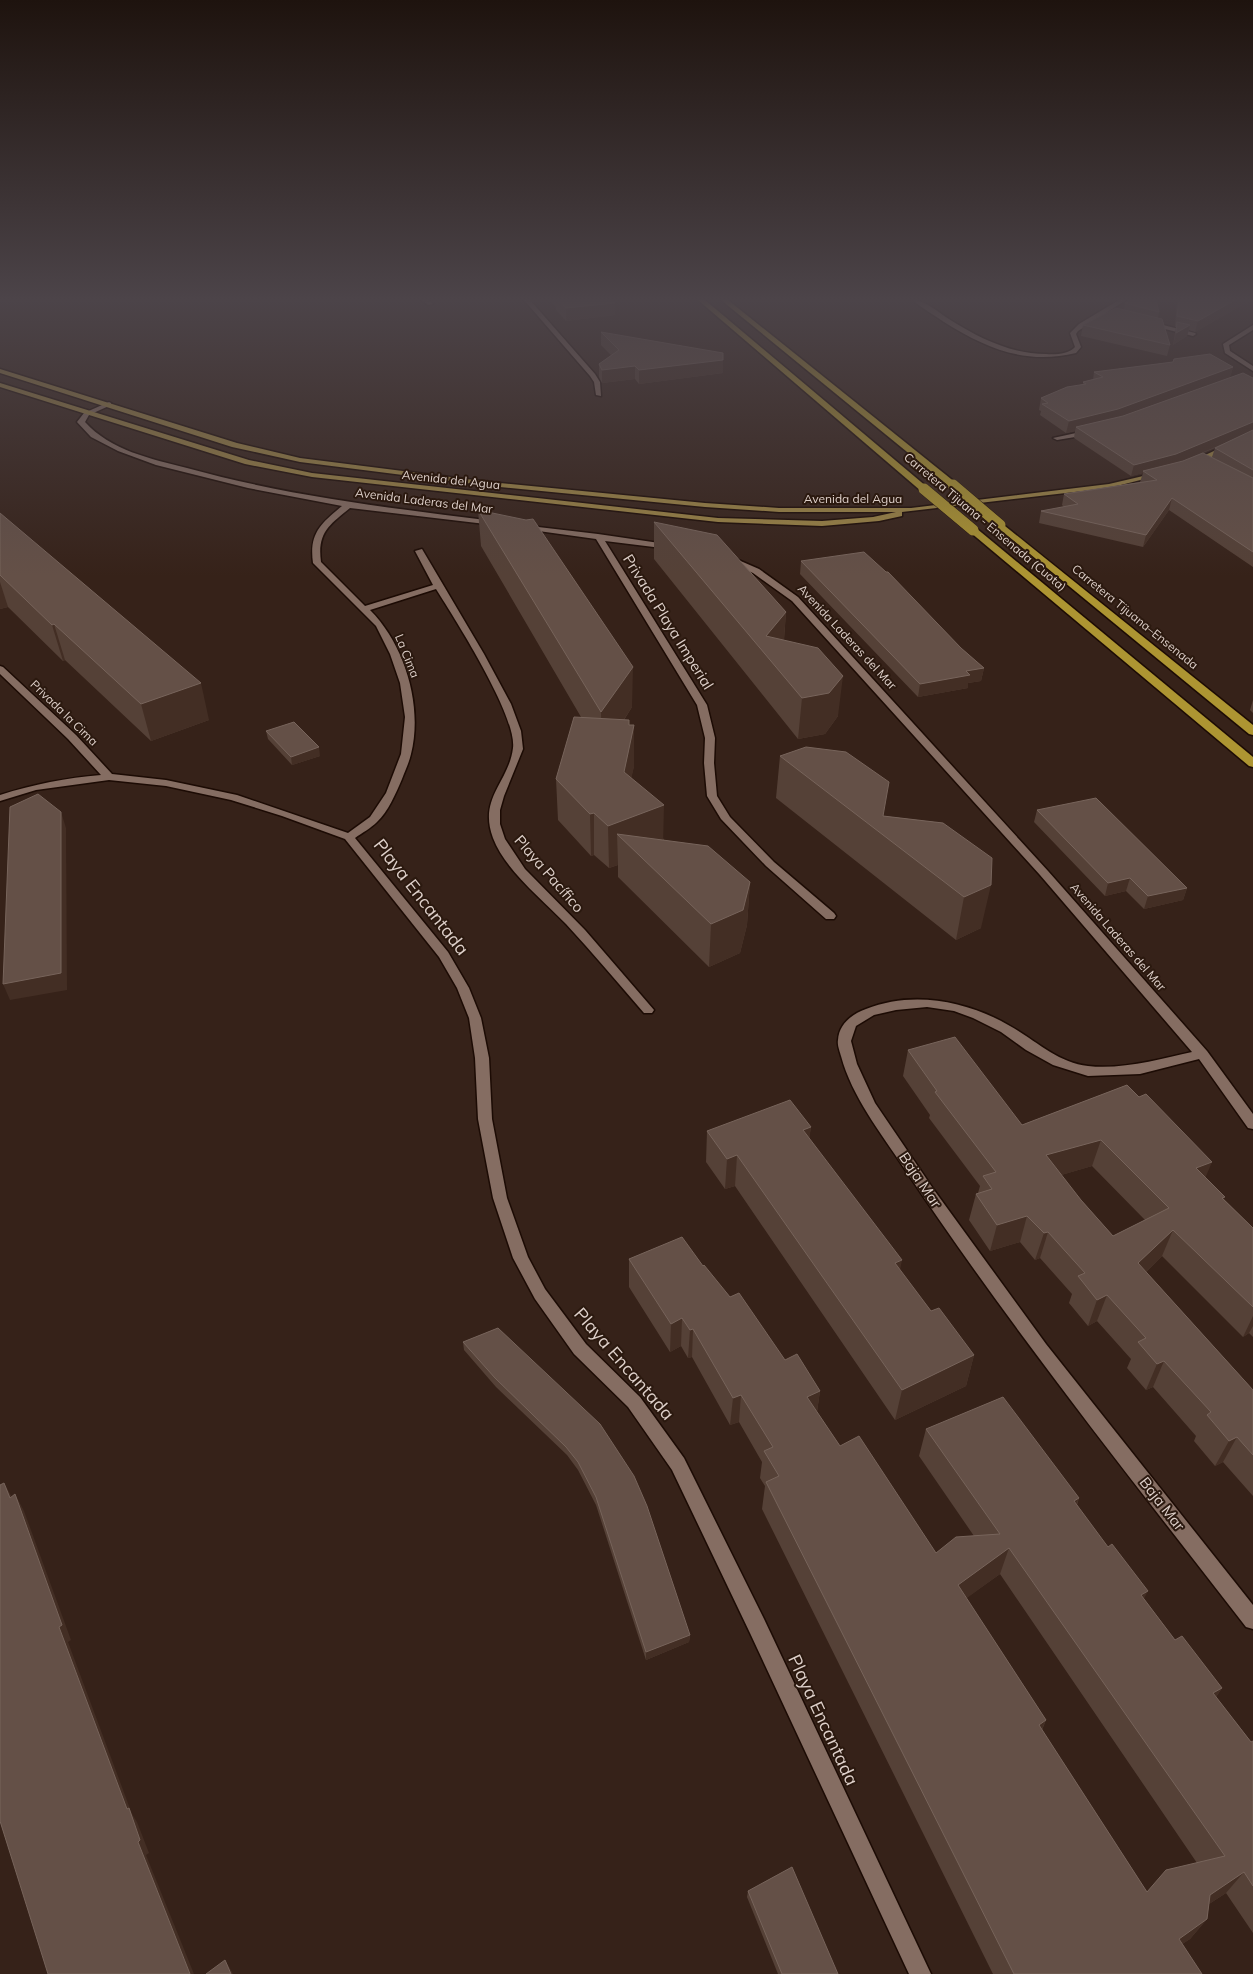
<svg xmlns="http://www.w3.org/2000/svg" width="1253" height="1974" viewBox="0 0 1253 1974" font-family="Mulish,sans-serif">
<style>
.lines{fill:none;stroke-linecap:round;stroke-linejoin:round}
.minor-casing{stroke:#1c0b04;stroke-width:3}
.major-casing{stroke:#1c0b04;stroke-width:3}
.highway-casing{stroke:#1c0b04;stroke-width:3}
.minor{fill:#856d62;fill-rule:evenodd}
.major{fill:#9d8545;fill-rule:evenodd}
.highway{fill:#ad9532;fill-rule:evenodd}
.highway-bridge-casing{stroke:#1c0b04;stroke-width:12;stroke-linecap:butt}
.highway-bridge{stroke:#ad9532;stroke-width:11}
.wall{fill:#554137;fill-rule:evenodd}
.shaded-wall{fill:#432e24}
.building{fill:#645047;stroke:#77645b;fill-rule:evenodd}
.labels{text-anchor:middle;stroke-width:4;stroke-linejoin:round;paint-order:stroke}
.far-street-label{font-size:12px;fill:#ded0ca;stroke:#2b190f}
.street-label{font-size:15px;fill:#ded0ca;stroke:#2b190f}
.near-street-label{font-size:18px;fill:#ded0ca;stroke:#2b190f}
</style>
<rect width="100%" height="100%" fill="#362219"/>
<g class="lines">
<!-- minor casing -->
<g class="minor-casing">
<g id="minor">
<path d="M 422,300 L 429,300 L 433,304 L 428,305 Z"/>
<path d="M 524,300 L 530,300 L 595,374 L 600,382 L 601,396 L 596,395 L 594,382 L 590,376 Z"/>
<path d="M 912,300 C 926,300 940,314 952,321 C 981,339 1012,354 1046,354 C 1055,355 1069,354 1075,347 L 1070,333 L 1079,324 L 1119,300 L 1126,300 L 1078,331 L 1076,334 L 1081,347 L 1076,353 C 1026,365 987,349 944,322 C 934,315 922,308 912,300 Z"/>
<path d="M 1147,321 L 1195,333 L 1196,334 L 1193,336 L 1145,324 Z"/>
<path d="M 1253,325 L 1253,330 L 1229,345 L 1230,351 L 1253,366 L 1253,371 L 1225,353 L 1223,344 Z"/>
<path d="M 109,402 L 111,403 L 111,405 L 89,415 L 85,422 C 110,450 151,459 187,468 C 288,496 390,508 494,521 L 498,523 L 494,525 L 350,508 C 329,525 317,533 321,562 L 365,606 L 433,585 L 415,551 L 422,549 L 484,654 L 511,704 L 521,731 L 523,749 L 504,796 L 500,810 L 500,824 L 505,839 L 525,869 L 585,930 L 654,1010 L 652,1013 L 644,1013 C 618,983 593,953 566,924 C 543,900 505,870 493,838 C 478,798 509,782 513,748 C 517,716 455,619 436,589 L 370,610 C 405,645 423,706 411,754 C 409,763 405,771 402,779 C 396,793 388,812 377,822 C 371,828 362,833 355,838 L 448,952 L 469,988 L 481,1018 L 489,1058 L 492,1119 L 507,1198 L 528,1257 L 545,1289 L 586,1344 L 640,1397 L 684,1458 L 764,1619 L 931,1974 L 909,1974 L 750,1633 L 672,1470 L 628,1407 L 574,1354 L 535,1299 L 513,1258 L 493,1198 L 478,1119 L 475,1058 L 469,1018 L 457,988 L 439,957 L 345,839 L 282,816 L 231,800 L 166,786 L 109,780 L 36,790 L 0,801 L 0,795 C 34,784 66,778 101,775 L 68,739 L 0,674 L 0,666 L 3,667 L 76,735 L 112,774 L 166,780 L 237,795 L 348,833 L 370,817 L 386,793 L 401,754 L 405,717 L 400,683 L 390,654 L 376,626 L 313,563 C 309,534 320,524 342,506 L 248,488 L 156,465 L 118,451 L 91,437 L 77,422 L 84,413 Z"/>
<path d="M 1090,430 L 1093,430 L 1093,434 L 1057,440 L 1053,438 Z"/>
<path d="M 521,525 L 598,534 L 673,545 L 673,549 L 670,549 L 605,541 L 707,705 L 715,738 L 714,763 L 717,796 L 730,817 L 774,862 L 834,913 L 836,916 L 834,919 L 826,919 L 766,866 L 721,819 L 707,796 L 704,763 L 705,738 L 697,705 L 596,539 L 524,529 L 521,529 Z"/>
<path d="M 729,556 L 759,569 L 798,597 L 1048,871 L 1207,1051 L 1253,1114 L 1253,1129 L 1248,1128 L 1199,1059 L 1140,1074 L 1088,1076 L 1053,1065 L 1026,1050 L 1001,1032 L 973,1018 L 954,1011 L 927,1007 L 896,1010 L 874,1015 L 856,1026 L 851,1041 L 857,1064 L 875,1103 L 934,1190 L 1046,1344 L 1253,1605 L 1253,1629 L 1246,1627 C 1129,1476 1010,1327 904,1168 C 881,1133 852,1097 841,1056 C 840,1052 837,1045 838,1040 C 839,1024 852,1014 866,1009 C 913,990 968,1001 1010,1026 C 1035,1040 1058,1063 1088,1066 C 1121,1070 1161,1059 1192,1052 L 1040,875 L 792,601 L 753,573 L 726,561 L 725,559 Z"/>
</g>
</g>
<!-- major casing -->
<g class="major-casing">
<g id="major">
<path d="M 0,369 L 237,443 L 300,458 L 490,482 L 705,503 L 779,508 L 911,508 L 1109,484 L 1156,473 L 1160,475 L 1109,488 L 902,512 L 902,516 L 879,521 L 822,526 L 718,522 L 312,477 L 245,464 L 0,387 L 0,383 L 249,460 L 312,473 L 718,518 L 822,521 L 873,517 L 896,512 L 779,512 L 705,507 L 490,486 L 300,462 L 232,447 L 0,373 Z"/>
<path d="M 1253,433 L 1253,438 L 1197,464 L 1190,462 Z"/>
</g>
</g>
<!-- highway casing -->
<g class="highway-casing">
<g id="highway">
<path d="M 698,300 L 705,300 L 927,487 L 927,491 L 921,491 Z"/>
<path d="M 721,300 L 728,300 L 956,483 L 956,487 L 950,487 Z"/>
<path d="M 1000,522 L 1253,725 L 1253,735 L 1249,734 L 997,527 L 995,525 Z"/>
<path d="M 973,527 L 976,528 L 1253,757 L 1253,767 L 1249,766 L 970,532 L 968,530 Z"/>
</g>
</g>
<!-- minor -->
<use href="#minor" class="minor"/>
<!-- major -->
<use href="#major" class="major"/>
<!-- highway -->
<use href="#highway" class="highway"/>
<!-- highway-bridge casing -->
<g class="highway-bridge-casing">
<g id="highway-bridge">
<path d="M 953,485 L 1000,525"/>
<path d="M 924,489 L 973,530"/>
</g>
</g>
<!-- highway-bridge -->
<use href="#highway-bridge" class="highway-bridge"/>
</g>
<!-- wall -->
<g class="wall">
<path d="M 549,300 L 610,300 L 615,303 L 615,315 L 566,321 L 556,310 L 556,307 Z"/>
<path d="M 1092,300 L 1116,300 L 1113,301 Z"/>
<path d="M 1127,300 L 1156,300 L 1159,312 L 1158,318 L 1170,345 L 1167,356 L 1081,336 L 1083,325 L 1124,310 L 1125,303 L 1128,302 L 1126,302 Z"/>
<path d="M 1177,300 L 1251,300 L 1195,332 L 1189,330 L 1187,336 L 1173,345 L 1176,327 L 1175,327 Z"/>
<path d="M 601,332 L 723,373 L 639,384 L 635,379 L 602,383 L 599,377 L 599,364 L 611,355 L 601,345 Z"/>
<path d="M 1174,359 L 1233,367 L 1230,377 L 1253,378 L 1253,567 L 1169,510 L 1143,547 L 1039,523 L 1041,511 L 1064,507 L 1062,505 L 1064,494 L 1140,482 L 1143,473 L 1131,476 L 1074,438 L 1075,431 L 1066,433 L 1040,415 L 1041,411 L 1039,410 L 1041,398 L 1083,384 L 1083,382 L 1093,380 L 1094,372 L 1173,362 ZM 1215,448 L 1212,457 L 1181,462 Z"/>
<path d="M 478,510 L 632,707 L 624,720 L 629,725 L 634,725 L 634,766 L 631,778 L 664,840 L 750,882 L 747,925 L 740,953 L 709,967 L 618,877 L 618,865 L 609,868 L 594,855 L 591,856 L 558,820 L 556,779 L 581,717 L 481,546 Z"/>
<path d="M 0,513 L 209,720 L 151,741 L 65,660 L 63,661 L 8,607 L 0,609 Z"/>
<path d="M 654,522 L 786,612 L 784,640 L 838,716 L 825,734 L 798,739 L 654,559 Z"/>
<path d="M 801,561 L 961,648 L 984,668 L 981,681 L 968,683 L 968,688 L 918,697 L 800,574 Z"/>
<path d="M 1253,700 L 1253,713 L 1250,710 Z"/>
<path d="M 266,731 L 320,756 L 292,765 L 268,739 Z"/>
<path d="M 780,756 L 884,816 L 943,823 L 981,928 L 956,940 L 776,798 Z"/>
<path d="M 1037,810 L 1187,888 L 1183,900 L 1144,909 L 1126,891 L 1105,896 L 1034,822 Z"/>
<path d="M 908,1050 L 1022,1125 L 1127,1085 L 1224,1199 L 1253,1228 L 1253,1337 L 1249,1333 L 1243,1337 L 1162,1256 L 1146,1272 L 1253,1390 L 1253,1496 L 1223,1462 L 1215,1466 L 1194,1441 L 1196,1436 L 1153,1387 L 1146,1390 L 1127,1368 L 1131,1359 L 1097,1321 L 1088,1326 L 1069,1303 L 1072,1294 L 1040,1258 L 1035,1260 L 1020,1242 L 990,1251 L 969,1220 L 976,1194 L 978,1193 L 980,1186 L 929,1118 L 930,1115 L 903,1076 ZM 1092,1166 L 1145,1220 L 1113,1236 L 1081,1200 L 1061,1175 Z"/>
<path d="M 811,1127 L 809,1138 L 900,1271 L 931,1311 L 974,1355 L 966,1386 L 895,1420 L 735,1186 L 725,1189 L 706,1162 L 707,1131 Z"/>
<path d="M 629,1259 L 703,1266 L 785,1360 L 820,1391 L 817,1412 L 840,1446 L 936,1553 L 974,1536 L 919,1456 L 926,1429 L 1079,1498 L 1077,1505 L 1144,1599 L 1175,1640 L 1222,1688 L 1216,1697 L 1251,1742 L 1253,1741 L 1253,1933 L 1226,1893 L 1209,1904 L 1207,1919 L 1190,1939 L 1182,1944 L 1202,1974 L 993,1974 L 762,1509 L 765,1486 L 760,1478 L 762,1462 L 739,1422 L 730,1425 L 692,1357 L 688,1358 L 681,1346 L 670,1352 L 629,1287 ZM 1000,1574 L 1197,1863 L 1147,1892 L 1042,1730 L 1046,1720 L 966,1598 Z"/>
<path d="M 498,1328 L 690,1635 L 689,1642 L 646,1660 L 596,1505 L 578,1470 L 567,1455 L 496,1387 L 464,1350 L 463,1342 Z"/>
<path d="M 748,1891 L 838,1974 L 778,1974 L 747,1897 Z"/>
</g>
<!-- shaded-wall -->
<g class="shaded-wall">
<path d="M 1235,300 L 1251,300 L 1195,332 L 1198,321 Z"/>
<path d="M 615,303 L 615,315 L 566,321 L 566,308 Z"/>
<path d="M 1190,325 L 1187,336 L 1173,345 L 1176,333 Z"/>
<path d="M 723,360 L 723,373 L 639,384 L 639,370 Z"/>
<path d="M 635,366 L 635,379 L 602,383 L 602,370 Z"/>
<path d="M 1233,367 L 1230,378 L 1115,421 L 1076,427 L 1075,431 L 1066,433 L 1069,421 Z"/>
<path d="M 1253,422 L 1253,431 L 1173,465 L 1143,471 L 1143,473 L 1131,476 L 1134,465 Z"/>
<path d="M 1172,498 L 1169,510 L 1143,547 L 1146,535 Z"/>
<path d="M 0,582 L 8,607 L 0,609 Z"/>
<path d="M 786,612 L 783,651 L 766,636 Z"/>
<path d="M 54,624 L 65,660 L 63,661 L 52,625 Z"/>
<path d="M 633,667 L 632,707 L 602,753 L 601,712 Z"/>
<path d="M 984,668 L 981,681 L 968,683 L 968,688 L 918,697 L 920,684 L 966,671 Z"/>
<path d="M 843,676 L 838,716 L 825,734 L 798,739 L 802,698 Z"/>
<path d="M 201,683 L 209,720 L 151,741 L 141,704 Z"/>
<path d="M 634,725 L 634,766 L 624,814 L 624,772 Z"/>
<path d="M 319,747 L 320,756 L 292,765 L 291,757 Z"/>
<path d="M 664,805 L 663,847 L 617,834 L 618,865 L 609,868 L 608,826 Z"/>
<path d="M 61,812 L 66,828 L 67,990 L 10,1000 L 3,984 Z"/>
<path d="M 594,813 L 594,855 L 591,856 L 590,814 Z"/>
<path d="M 1130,878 L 1126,891 L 1105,896 L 1108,883 Z"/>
<path d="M 750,882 L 747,925 L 740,953 L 709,967 L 711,924 Z"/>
<path d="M 991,885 L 981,928 L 956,940 L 964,897 Z"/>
<path d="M 1187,888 L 1183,900 L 1144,909 L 1148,896 Z"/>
<path d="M 811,1127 L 807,1158 L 803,1130 Z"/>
<path d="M 1101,1140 L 1092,1166 L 1038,1182 L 1046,1155 Z"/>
<path d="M 737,1155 L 735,1186 L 725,1189 L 727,1159 Z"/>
<path d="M 1212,1162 L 1201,1188 L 1196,1168 Z"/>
<path d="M 1027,1216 L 1020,1242 L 990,1251 L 997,1225 Z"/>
<path d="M 1173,1230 L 1162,1256 L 1128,1289 L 1138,1263 Z"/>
<path d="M 1048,1232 L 1040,1258 L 1035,1260 L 1044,1233 Z"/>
<path d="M 902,1260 L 896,1291 L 895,1263 Z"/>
<path d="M 1107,1295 L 1097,1321 L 1088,1326 L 1097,1300 Z"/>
<path d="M 1253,1316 L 1253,1326 L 1249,1333 L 1243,1337 Z"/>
<path d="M 682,1318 L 681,1346 L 670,1352 L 671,1324 Z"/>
<path d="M 693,1329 L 692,1357 L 688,1358 L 690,1330 Z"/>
<path d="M 974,1355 L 966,1386 L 895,1420 L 902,1390 Z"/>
<path d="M 1164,1361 L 1153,1387 L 1146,1390 L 1157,1364 Z"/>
<path d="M 820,1391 L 816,1418 L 807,1397 Z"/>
<path d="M 741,1395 L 739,1422 L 730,1425 L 733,1398 Z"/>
<path d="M 1237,1437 L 1223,1462 L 1215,1466 L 1229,1441 Z"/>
<path d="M 4,1483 L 13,1499 L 10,1498 Z"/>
<path d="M 15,1494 L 24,1511 L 71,1640 L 68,1642 L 132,1814 L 137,1822 L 149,1853 L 146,1855 L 194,1974 L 190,1974 L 138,1842 L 59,1627 Z"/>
<path d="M 1079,1498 L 1068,1525 L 1074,1501 Z"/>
<path d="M 1009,1548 L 1000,1574 L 949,1611 L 958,1585 Z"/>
<path d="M 1148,1591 L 1135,1616 L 1141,1595 Z"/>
<path d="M 690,1635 L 689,1642 L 646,1660 L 646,1652 Z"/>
<path d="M 1222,1688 L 1206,1712 L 1213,1693 Z"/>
<path d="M 1046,1720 L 1035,1744 L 1039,1725 Z"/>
<path d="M 1244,1872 L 1226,1893 L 1192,1915 L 1210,1895 Z"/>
<path d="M 1207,1919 L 1190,1939 L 1162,1958 L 1179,1939 Z"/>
<path d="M 225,1960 L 232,1972 L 233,1974 L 231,1974 Z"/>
</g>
<!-- building -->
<g class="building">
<path d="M 558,300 L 610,300 L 615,303 L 566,308 Z"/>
<path d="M 1132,300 L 1156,300 L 1159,312 L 1125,303 Z"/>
<path d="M 1179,300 L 1235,300 L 1198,321 L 1177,316 Z"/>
<path d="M 1116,308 L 1162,319 L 1170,345 L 1083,325 Z"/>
<path d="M 1177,322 L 1190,325 L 1176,333 Z"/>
<path d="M 601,332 L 723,353 L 723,360 L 639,370 L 635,366 L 602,370 L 599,364 L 619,350 Z"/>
<path d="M 1210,354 L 1233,367 L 1118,409 L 1069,421 L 1042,404 L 1048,403 L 1041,398 L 1067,387 L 1086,384 L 1083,382 L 1103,377 L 1094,372 L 1173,362 L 1174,359 Z"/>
<path d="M 1243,373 L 1253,378 L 1253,422 L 1176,454 L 1134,465 L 1076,427 L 1123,416 Z"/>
<path d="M 1253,430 L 1253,470 L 1215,448 Z"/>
<path d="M 1203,453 L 1253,478 L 1253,552 L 1172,498 L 1146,535 L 1041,511 L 1078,504 L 1064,494 L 1157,480 L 1143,471 L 1183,461 Z"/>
<path d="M 478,510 L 526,520 L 533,519 L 633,667 L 601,712 Z"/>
<path d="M 0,513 L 201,683 L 141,704 L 54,624 L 52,625 L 0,575 Z"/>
<path d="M 654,522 L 717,535 L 786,612 L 766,636 L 818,648 L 843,676 L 829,693 L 802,698 Z"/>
<path d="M 864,552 L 886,572 L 888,572 L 961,648 L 984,668 L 966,671 L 970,675 L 920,684 L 801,561 Z"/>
<path d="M 574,717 L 629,720 L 629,725 L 634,725 L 624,772 L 664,805 L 608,826 L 594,813 L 590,814 L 556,779 Z"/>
<path d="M 294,722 L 319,747 L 291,757 L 266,731 Z"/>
<path d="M 806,747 L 846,752 L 889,782 L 883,816 L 943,823 L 992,858 L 991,885 L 964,897 L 780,756 Z"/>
<path d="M 38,794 L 61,812 L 61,973 L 3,984 L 10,807 Z"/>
<path d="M 1096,798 L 1187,888 L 1148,896 L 1130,878 L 1108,883 L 1037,810 Z"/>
<path d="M 617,834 L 708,846 L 750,882 L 743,910 L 711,924 Z"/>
<path d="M 955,1037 L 1022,1125 L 1127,1085 L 1139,1097 L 1146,1094 L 1212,1162 L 1196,1168 L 1225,1197 L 1222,1198 L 1253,1228 L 1253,1307 L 1173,1230 L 1138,1263 L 1253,1390 L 1253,1455 L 1237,1437 L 1229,1441 L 1207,1415 L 1211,1412 L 1164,1361 L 1157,1364 L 1138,1342 L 1146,1338 L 1107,1295 L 1097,1300 L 1078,1276 L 1085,1273 L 1048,1232 L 1044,1233 L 1027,1216 L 997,1225 L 976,1194 L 992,1189 L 983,1176 L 996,1172 L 935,1092 L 937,1091 L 908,1050 ZM 1101,1140 L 1169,1208 L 1113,1236 L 1081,1200 L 1046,1155 Z"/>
<path d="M 790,1100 L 811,1127 L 803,1130 L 902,1260 L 895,1263 L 931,1311 L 939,1308 L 974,1355 L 902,1390 L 737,1155 L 727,1159 L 707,1131 Z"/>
<path d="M 682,1237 L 703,1266 L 704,1265 L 730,1297 L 739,1293 L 785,1360 L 797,1354 L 820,1391 L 807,1397 L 840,1446 L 859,1436 L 936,1553 L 956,1537 L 1000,1534 L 926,1429 L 1003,1397 L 1079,1498 L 1074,1501 L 1108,1547 L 1112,1544 L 1148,1591 L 1141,1595 L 1175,1640 L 1182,1636 L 1222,1688 L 1213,1693 L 1251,1742 L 1253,1741 L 1253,1886 L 1244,1872 L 1210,1895 L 1207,1919 L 1179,1939 L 1202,1974 L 1014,1974 L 766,1482 L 779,1476 L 764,1451 L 773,1447 L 741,1395 L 733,1398 L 693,1329 L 690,1330 L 682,1318 L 671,1324 L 629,1259 ZM 1009,1548 L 1225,1856 L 1166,1870 L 1147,1892 L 1039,1725 L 1046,1720 L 958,1585 Z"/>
<path d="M 498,1328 L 600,1424 L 634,1476 L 647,1506 L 690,1635 L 646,1652 L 596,1497 L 578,1462 L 566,1447 L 495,1378 L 463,1342 Z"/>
<path d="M 4,1483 L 10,1498 L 15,1494 L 62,1625 L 59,1627 L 127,1809 L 129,1808 L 140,1840 L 138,1842 L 190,1974 L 48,1974 L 0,1821 L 0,1485 Z"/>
<path d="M 792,1867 L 838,1974 L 782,1974 L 748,1891 Z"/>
<path d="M 225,1960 L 231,1974 L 206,1974 Z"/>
</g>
<!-- sky -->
<linearGradient id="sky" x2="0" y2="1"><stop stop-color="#1e130e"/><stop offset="0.52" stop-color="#4c4449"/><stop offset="1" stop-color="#4c4449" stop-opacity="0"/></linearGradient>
<rect width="1253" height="576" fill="url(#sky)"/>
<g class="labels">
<!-- far-street labels -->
<g class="far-street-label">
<text transform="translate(451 480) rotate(6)" y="4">Avenida del Agua</text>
<text x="853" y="503">Avenida del Agua</text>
<text transform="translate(424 501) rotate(7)" y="4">Avenida Laderas del Mar</text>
<text transform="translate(985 522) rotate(40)" y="4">Carretera Tijuana - Ensenada (Cuota)</text>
<text transform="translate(1135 617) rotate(39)" y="4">Carretera Tijuana–Ensenada</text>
<text transform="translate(847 637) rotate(47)" y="4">Avenida Laderas del Mar</text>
<text transform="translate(407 656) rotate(68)" y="4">La Cima</text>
<text transform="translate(64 713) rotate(44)" y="4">Privada la Cima</text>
<text transform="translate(1118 937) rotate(49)" y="4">Avenida Laderas del Mar</text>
</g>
<!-- street labels -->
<g class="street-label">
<text transform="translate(668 622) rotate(58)" y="5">Privada Playa Imperial</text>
<text transform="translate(549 874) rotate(49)" y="5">Playa Pacífico</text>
<text transform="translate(920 1180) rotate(56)" y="5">Baja Mar</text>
<text transform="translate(1162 1504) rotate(52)" y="5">Baja Mar</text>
</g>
<!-- near-street labels -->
<g class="near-street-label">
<text transform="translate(421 897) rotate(52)" y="6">Playa Encantada</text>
<text transform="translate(624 1364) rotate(49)" y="6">Playa Encantada</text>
<text transform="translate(823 1720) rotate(65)" y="6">Playa Encantada</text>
</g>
</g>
</svg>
